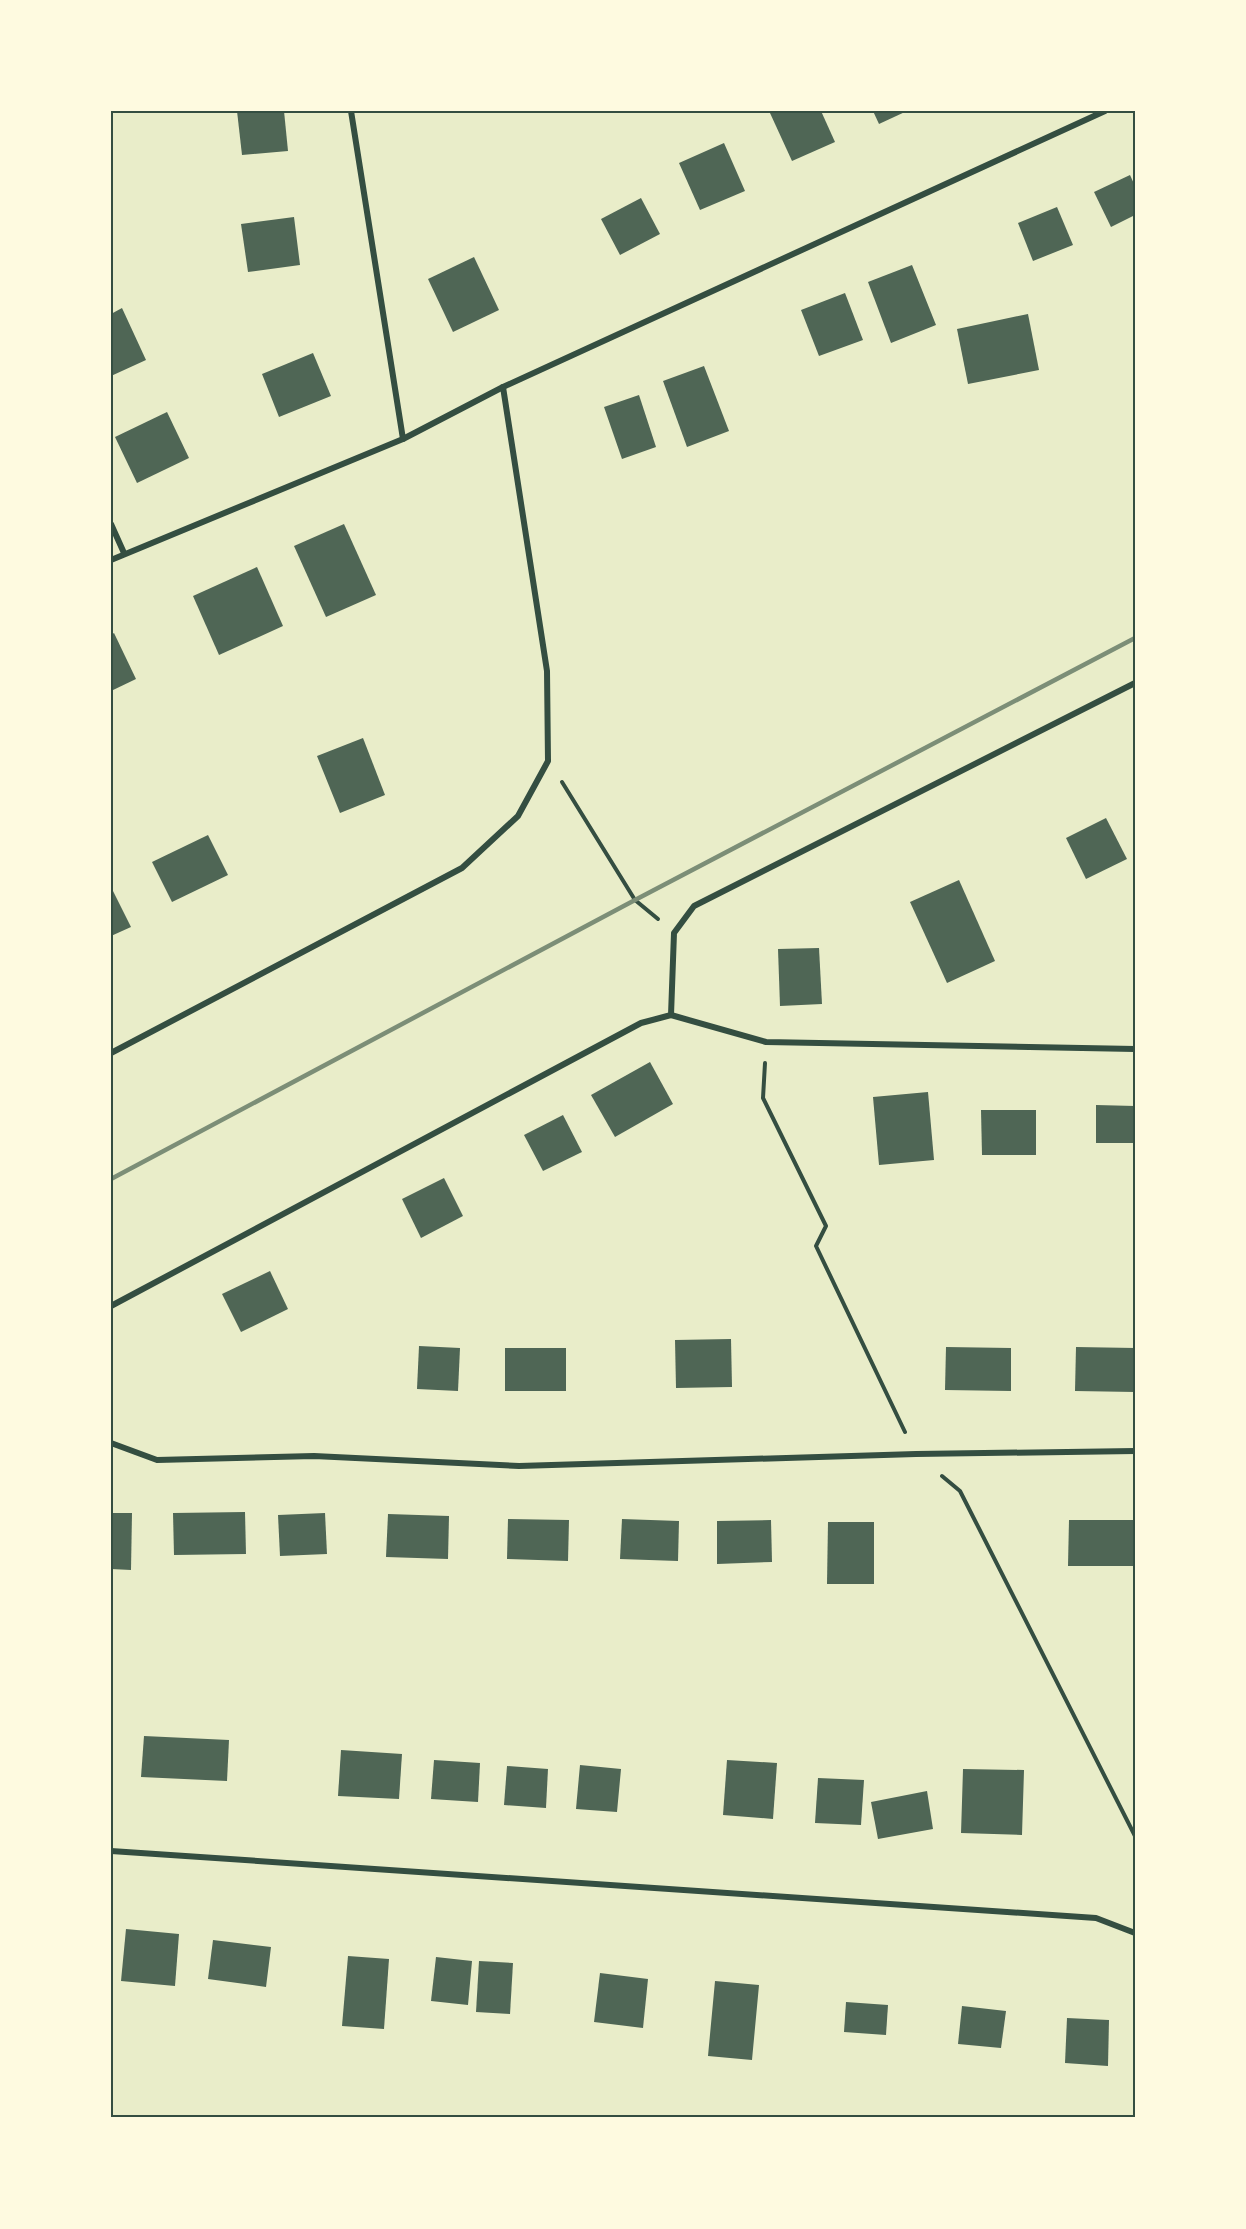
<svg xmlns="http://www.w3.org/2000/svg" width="1246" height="2229" viewBox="0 0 1246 2229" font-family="'Noto Sans',sans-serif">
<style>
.building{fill:#4f6655}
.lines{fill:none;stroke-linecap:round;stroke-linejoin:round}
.path{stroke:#344e41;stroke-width:4}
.minor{stroke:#344e41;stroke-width:6}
.rail{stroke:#7c8e77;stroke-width:4.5}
.neatline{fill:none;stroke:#344e41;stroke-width:2}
</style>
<rect width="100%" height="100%" fill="#e9edc9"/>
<!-- building -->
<g class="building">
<path d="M 237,111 L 284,111 L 288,151 L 242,155 Z"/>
<path d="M 774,111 L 821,111 L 835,142 L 792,161 L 770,113 Z"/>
<path d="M 873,111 L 907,111 L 879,124 Z"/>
<path d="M 724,143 L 745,191 L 700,210 L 679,163 Z"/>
<path d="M 1130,175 L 1135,186 L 1135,215 L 1111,227 L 1094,192 Z"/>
<path d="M 641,198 L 660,234 L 620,255 L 601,219 Z"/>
<path d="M 1057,207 L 1073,245 L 1033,261 L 1018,223 Z"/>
<path d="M 294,217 L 300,265 L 248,272 L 241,224 Z"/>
<path d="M 474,257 L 499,310 L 453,332 L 428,279 Z"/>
<path d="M 912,265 L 936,325 L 891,343 L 868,282 Z"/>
<path d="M 845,293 L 863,340 L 819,356 L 801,310 Z"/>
<path d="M 122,308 L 146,360 L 111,376 L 111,314 Z"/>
<path d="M 1028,314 L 1039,370 L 968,384 L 957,329 Z"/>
<path d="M 313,353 L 331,396 L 279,417 L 262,374 Z"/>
<path d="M 704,366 L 729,431 L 687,447 L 663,381 Z"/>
<path d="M 639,395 L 656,447 L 622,459 L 604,407 Z"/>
<path d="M 167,412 L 189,458 L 137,483 L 115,437 Z"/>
<path d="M 344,524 L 376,595 L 326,617 L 294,546 Z"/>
<path d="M 257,567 L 283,626 L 219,655 L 193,596 Z"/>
<path d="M 114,633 L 136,679 L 111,691 L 111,635 Z"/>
<path d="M 363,738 L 385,795 L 340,813 L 317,756 Z"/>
<path d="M 1106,818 L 1127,859 L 1086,879 L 1066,838 Z"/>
<path d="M 208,835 L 228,875 L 172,902 L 152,862 Z"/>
<path d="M 959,880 L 995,961 L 947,983 L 910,902 Z"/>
<path d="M 111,887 L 131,927 L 111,936 Z"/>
<path d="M 819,948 L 822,1004 L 780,1006 L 778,949 Z"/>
<path d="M 650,1062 L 673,1104 L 615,1137 L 591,1095 Z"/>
<path d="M 928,1092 L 934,1160 L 879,1165 L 873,1097 Z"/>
<path d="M 1096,1105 L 1135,1106 L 1135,1143 L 1096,1143 Z"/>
<path d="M 981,1110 L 1036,1110 L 1036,1155 L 982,1155 Z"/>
<path d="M 563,1115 L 582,1152 L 543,1171 L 524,1135 Z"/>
<path d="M 444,1178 L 463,1216 L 421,1238 L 402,1199 Z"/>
<path d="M 270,1271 L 288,1309 L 241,1332 L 222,1294 Z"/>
<path d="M 731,1339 L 732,1387 L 676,1388 L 675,1340 Z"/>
<path d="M 419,1346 L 460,1348 L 458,1391 L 417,1389 Z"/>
<path d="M 946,1347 L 1011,1348 L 1011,1391 L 945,1390 Z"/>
<path d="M 1076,1347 L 1135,1348 L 1135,1392 L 1075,1391 Z"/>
<rect x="505" y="1348" width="61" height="43"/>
<path d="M 245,1512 L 246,1554 L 174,1555 L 173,1513 Z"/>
<path d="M 111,1513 L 132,1513 L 131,1570 L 111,1569 Z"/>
<path d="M 325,1513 L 327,1554 L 280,1556 L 278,1515 Z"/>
<path d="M 388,1514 L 449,1516 L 448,1559 L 386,1557 Z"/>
<path d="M 508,1519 L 569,1520 L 568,1561 L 507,1559 Z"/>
<path d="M 622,1519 L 679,1521 L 678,1561 L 620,1559 Z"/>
<path d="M 771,1520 L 772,1562 L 717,1564 L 717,1521 Z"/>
<path d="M 1069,1520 L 1135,1520 L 1135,1566 L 1068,1566 Z"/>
<path d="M 828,1522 L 874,1522 L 874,1584 L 827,1584 Z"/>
<path d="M 144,1736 L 229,1740 L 227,1781 L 141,1777 Z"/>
<path d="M 341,1750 L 402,1754 L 399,1799 L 338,1796 Z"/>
<path d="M 434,1760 L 480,1763 L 478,1802 L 431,1799 Z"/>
<path d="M 727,1760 L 777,1763 L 773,1819 L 723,1815 Z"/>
<path d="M 580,1765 L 621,1769 L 617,1812 L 576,1809 Z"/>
<path d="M 507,1766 L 548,1769 L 546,1808 L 504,1805 Z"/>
<path d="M 963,1769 L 1024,1770 L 1022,1835 L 961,1833 Z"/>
<path d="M 818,1778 L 864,1780 L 861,1825 L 815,1823 Z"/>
<path d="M 927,1791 L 933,1829 L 878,1839 L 871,1802 Z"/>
<path d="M 126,1929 L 179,1934 L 175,1986 L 121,1981 Z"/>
<path d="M 213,1940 L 271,1947 L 266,1987 L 208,1979 Z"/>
<path d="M 348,1956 L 389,1959 L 384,2029 L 342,2026 Z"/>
<path d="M 436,1957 L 472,1961 L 468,2005 L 431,2001 Z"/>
<path d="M 479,1961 L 513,1963 L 510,2014 L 476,2012 Z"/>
<path d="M 600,1973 L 648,1979 L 643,2028 L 594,2022 Z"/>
<path d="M 715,1981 L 759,1985 L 752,2060 L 708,2056 Z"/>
<path d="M 846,2002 L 888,2005 L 886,2035 L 844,2032 Z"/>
<path d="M 962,2006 L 1006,2011 L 1001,2048 L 958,2044 Z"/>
<path d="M 1067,2018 L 1109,2020 L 1108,2066 L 1065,2063 Z"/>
</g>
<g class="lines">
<!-- path -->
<g class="path">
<path d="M 562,782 L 635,900 L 658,919"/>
<path d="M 765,1063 L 763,1098 L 826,1226 L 816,1246 L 905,1432"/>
<path d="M 942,1476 L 960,1491 L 1135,1836"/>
</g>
<!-- minor -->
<g class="minor">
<path d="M 351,111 L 403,439"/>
<path d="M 111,524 L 124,553"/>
<path d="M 111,560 L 403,439 L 503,387 L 1105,111"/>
<path d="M 671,1015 L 766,1042 L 1135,1049"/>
<path d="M 111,1053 L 462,868 L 518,816 L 548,761 L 547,671 L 503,387"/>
<path d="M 111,1306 L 641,1023 L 671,1015 L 674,933 L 694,906 L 1135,683"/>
<path d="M 111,1443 L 157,1460 L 314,1456 L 519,1466 L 916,1454 L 1135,1451"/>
<path d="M 111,1851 L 1096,1918 L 1135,1933"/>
</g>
<!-- rail -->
<path class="rail" d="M 111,1179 L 635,900 L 1135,638"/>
</g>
<!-- border -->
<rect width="1246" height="2229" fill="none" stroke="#fefae0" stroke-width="225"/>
<rect x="112" y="112" width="1022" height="2004" class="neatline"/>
</svg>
